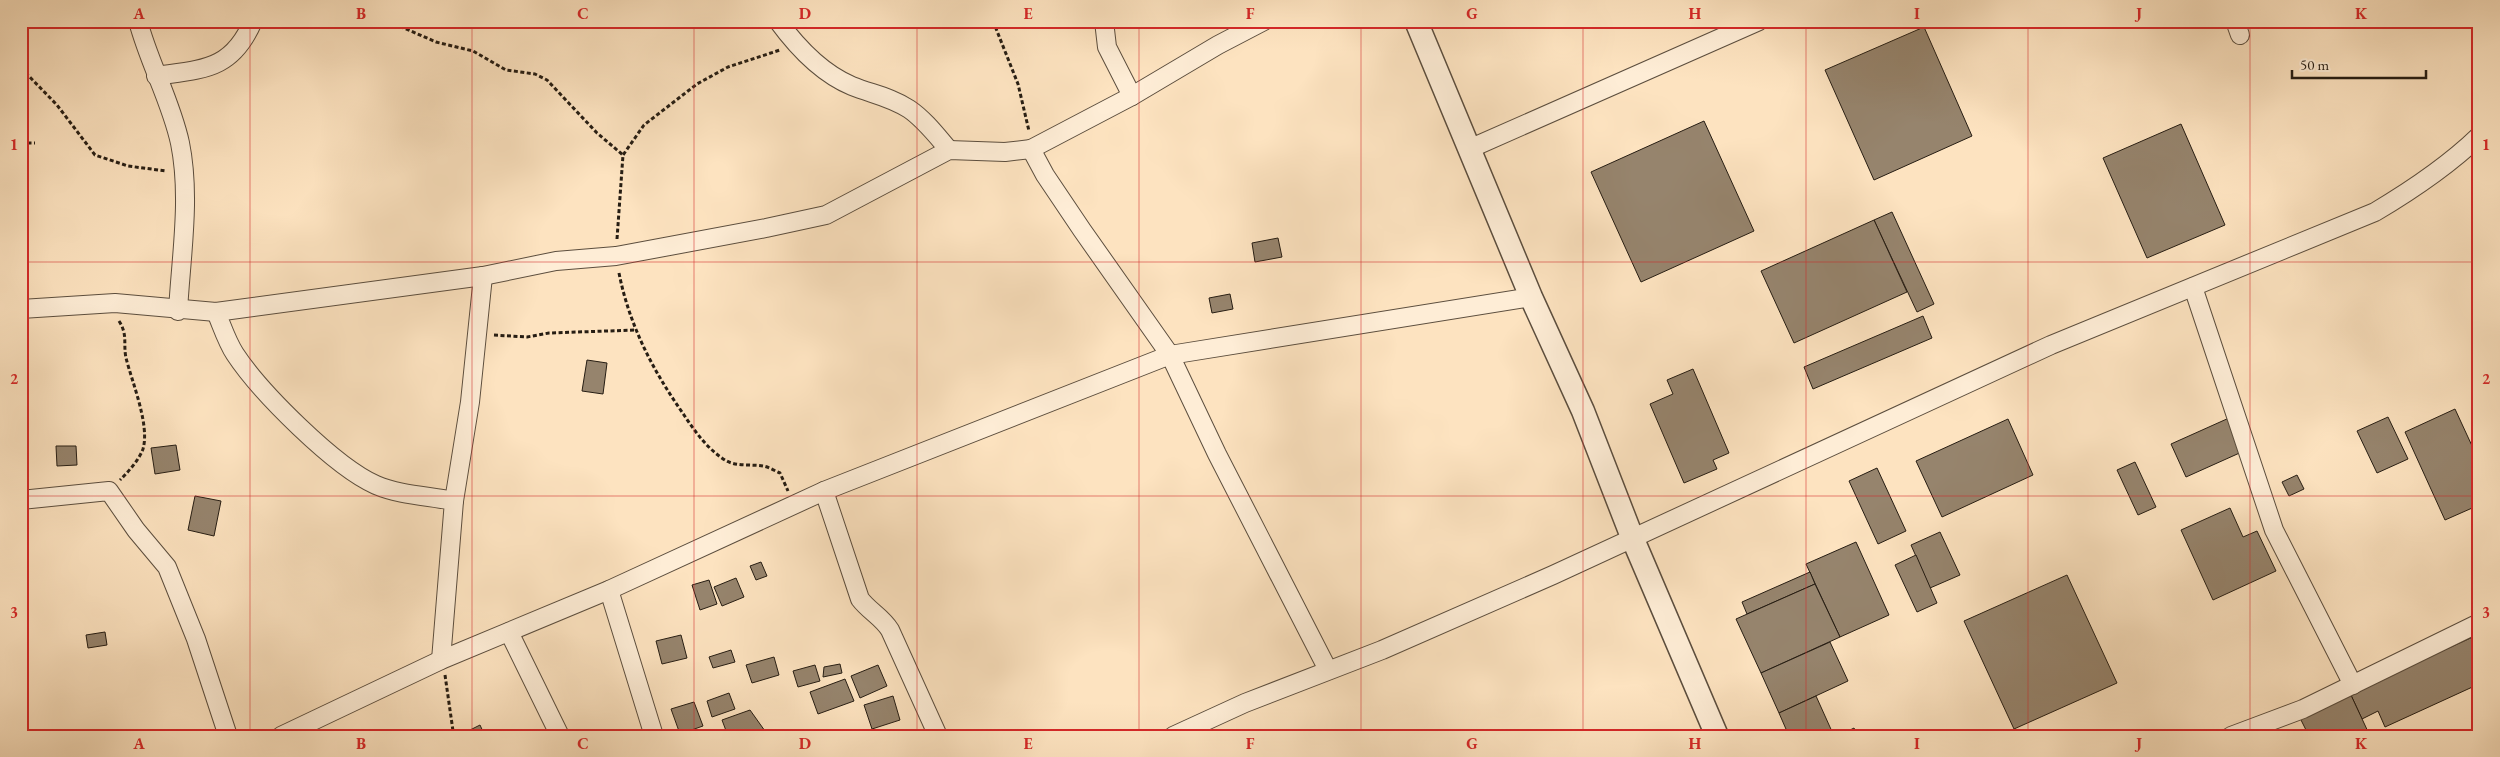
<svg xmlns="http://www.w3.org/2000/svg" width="2500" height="757" viewBox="0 0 2500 757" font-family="'EB Garamond',serif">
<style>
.building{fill:#96846d;stroke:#261d13}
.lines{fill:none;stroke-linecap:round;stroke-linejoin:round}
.minor-casing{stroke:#5c4e3e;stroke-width:20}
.tertiary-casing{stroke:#5c4e3e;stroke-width:25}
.path{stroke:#261d13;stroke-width:3;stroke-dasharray:4 2.5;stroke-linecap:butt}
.minor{stroke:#feedd6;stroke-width:18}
.tertiary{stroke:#feedd6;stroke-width:22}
.grid{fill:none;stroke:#d62828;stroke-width:1;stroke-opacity:0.55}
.neatline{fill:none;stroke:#d62828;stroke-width:2}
.grid-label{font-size:16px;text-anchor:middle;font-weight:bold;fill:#d62828}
</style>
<rect width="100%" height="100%" fill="#fde3c0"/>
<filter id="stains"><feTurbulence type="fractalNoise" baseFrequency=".004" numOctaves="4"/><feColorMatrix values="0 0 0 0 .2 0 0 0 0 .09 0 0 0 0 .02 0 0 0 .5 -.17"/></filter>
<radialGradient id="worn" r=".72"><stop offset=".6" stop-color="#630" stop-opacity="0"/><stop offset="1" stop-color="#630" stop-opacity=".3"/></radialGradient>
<!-- building -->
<g class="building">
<path d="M 1924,27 L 1972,136 L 1874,180 L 1825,70 Z"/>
<path d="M 1704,121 L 1754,231 L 1641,282 L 1591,172 Z"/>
<path d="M 2181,124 L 2225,225 L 2147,258 L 2103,158 Z"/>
<path d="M 1892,212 L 1934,304 L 1917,312 L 1874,220 Z"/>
<path d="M 1874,220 L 1907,292 L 1794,343 L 1761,271 Z"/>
<path d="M 1278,238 L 1282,257 L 1255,262 L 1252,243 Z"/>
<path d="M 1230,294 L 1233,309 L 1212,313 L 1209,298 Z"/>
<path d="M 1923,316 L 1932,338 L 1813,389 L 1804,367 Z"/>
<path d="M 587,360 L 607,363 L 603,394 L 582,391 Z"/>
<path d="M 1693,369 L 1729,453 L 1713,460 L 1717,469 L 1684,483 L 1650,404 L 1673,394 L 1667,380 Z"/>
<path d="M 2455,409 L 2479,461 L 2479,505 L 2445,520 L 2405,432 Z"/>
<path d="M 2388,417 L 2408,459 L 2377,473 L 2357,431 Z"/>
<path d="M 2229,418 L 2244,451 L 2186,477 L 2171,444 Z"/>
<path d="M 2008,419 L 2033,475 L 1942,517 L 1916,461 Z"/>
<path d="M 176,445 L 180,470 L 155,474 L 151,448 Z"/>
<path d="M 56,446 L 76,446 L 77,465 L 57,466 Z"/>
<path d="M 2135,462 L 2156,507 L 2138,515 L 2117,470 Z"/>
<path d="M 1877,468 L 1906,531 L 1878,544 L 1849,481 Z"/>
<path d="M 2297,475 L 2304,489 L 2289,496 L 2282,482 Z"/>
<path d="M 195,496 L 221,501 L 214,536 L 188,530 Z"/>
<path d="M 2230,508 L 2243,537 L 2257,531 L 2276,571 L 2213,600 L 2181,530 Z"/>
<path d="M 1940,532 L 1960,575 L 1930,588 L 1911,545 Z"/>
<path d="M 1856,542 L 1889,615 L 1840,637 L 1806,564 Z"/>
<path d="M 1916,555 L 1937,603 L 1917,612 L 1895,565 Z"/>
<path d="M 761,562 L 767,576 L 756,580 L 750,566 Z"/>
<path d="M 1810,572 L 1815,584 L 1747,614 L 1742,602 Z"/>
<path d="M 2067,575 L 2117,683 L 2014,729 L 1964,621 Z"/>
<path d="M 736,578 L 744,597 L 722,606 L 714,587 Z"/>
<path d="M 709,580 L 717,604 L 700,610 L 692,585 Z"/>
<path d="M 1815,584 L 1840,637 L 1761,673 L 1736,619 Z"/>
<path d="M 105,632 L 107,645 L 88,648 L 86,635 Z"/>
<path d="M 681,635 L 687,658 L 662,664 L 656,641 Z"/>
<path d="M 2475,636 L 2479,643 L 2479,684 L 2385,727 L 2378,711 L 2362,719 L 2350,693 Z"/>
<path d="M 1830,642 L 1848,681 L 1779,713 L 1761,673 Z"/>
<path d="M 731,650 L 735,662 L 713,668 L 709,657 Z"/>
<path d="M 774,657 L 779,675 L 752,683 L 746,665 Z"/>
<path d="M 840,664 L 842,673 L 823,677 L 824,667 Z"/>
<path d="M 815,665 L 820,681 L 798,687 L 793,671 Z"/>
<path d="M 878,665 L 887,686 L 860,698 L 851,676 Z"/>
<path d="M 845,679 L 854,701 L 818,714 L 810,692 Z"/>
<path d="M 729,693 L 735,709 L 712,717 L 707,701 Z"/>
<path d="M 2350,693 L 2370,736 L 2309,736 L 2299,716 Z"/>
<path d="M 893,696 L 900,720 L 872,729 L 864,705 Z"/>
<path d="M 1816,696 L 1834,736 L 1789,736 L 1779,713 Z"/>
<path d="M 694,702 L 703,726 L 680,734 L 671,709 Z"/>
<path d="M 750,710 L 765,731 L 753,736 L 728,736 L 722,720 Z"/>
<path d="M 2274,722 L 2280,736 L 2243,736 Z"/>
<path d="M 480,725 L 485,736 L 470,736 L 468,731 Z"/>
<path d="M 1854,728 L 1858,736 L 1838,736 Z"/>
</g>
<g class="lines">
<!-- minor casing -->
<g class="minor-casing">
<g id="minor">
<path d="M 138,21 C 149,63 171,101 180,143 C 191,197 181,256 178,311"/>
<path d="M 778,21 C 797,47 821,73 852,86 C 872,94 891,97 909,109 C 924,119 937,136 949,150"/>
<path d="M 1104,21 L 1107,47 L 1132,96"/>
<path d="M 2235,21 L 2240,35"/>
<path d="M 156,76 C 204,69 232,70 253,21"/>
<path d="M 1031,149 L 1132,96 L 1218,45 L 1264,21"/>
<path d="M 1469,149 L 1759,21"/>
<path d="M 2193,287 L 2274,530 L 2353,685"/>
<path d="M 21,309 L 115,303 L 216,312 L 483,276 L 556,261 L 616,256 L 766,228 L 826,215 L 949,150 L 1005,152 L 1031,149 L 1045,175 L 1082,230 L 1170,355 L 1217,454 L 1328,670"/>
<path d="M 216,312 C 222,326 227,342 235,354 C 260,392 335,467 376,485 C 399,495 429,496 454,501"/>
<path d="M 824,491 L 860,599 C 869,611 882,617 890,630 L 938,736"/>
<path d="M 21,500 L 109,491 L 136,530 L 167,567 L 196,639 L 228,736"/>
<path d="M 609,590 L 654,736"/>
<path d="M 509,632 L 560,736"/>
<path d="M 441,660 L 454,501 L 470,402 L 483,276"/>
<path d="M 281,736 L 441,660 L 609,590 L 824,491 L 1170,355 L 1531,297"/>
<path d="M 1173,736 L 1245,703 L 1382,650 L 1553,575 L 2051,345 L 2375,212 C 2412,190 2448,166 2479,136"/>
<path d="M 2231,736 L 2303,709 L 2479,623"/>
</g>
</g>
<!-- tertiary casing -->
<g class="tertiary-casing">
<path id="tertiary" d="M 1416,21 L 1531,297 L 1583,411 L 1632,537 L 1717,736"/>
</g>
<!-- path -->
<g class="path">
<path d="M 388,21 L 436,42 L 473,51 L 506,70 L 535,74 L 547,80 L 597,133 L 623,155"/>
<path d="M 993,21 L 1018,84 L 1029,131"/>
<path d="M 21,68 L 57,105 L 95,155 L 128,166 L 166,171"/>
<path d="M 21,143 L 35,143"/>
<path d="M 617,239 L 623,155 L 644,125 L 697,84 L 728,67 L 780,50"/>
<path d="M 619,273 C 629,324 652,369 682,412 C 694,430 706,448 725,460 C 736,467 751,464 763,466 C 769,467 775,471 780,473 L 788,491"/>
<path d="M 119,321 C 128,335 123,343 126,358 C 132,382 150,425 143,449 C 139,460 128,472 120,480"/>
<path d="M 494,335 L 527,337 L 549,333 L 636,330"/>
<path d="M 445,675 L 453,731"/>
</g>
<!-- minor -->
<use href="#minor" class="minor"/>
<!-- tertiary -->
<use href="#tertiary" class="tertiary"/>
</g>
<!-- grid -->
<path class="grid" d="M 250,21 L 250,736M 472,21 L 472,736M 694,21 L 694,736M 917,21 L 917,736M 1139,21 L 1139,736M 1361,21 L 1361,736M 1583,21 L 1583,736M 1806,21 L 1806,736M 2028,21 L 2028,736M 2250,21 L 2250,736M 21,262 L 2479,262M 21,496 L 2479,496"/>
<!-- margin -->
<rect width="2500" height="757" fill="none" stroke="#fde3c0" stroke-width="55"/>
<!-- scale -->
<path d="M2292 70v8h134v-8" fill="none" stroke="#261d13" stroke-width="2.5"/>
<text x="2300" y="70" font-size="15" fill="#261d13" stroke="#feedd6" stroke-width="4" paint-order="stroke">50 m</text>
<rect x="28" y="28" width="2444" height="702" class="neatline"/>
<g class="grid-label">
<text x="139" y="19">A</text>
<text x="361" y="19">B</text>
<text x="583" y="19">C</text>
<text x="805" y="19">D</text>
<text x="1028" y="19">E</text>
<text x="1250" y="19">F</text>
<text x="1472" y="19">G</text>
<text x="1695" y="19">H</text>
<text x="1917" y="19">I</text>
<text x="2139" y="19">J</text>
<text x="2361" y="19">K</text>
<text x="14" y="150">1</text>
<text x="2486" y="150">1</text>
<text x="14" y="384">2</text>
<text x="2486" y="384">2</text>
<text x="14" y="618">3</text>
<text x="2486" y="618">3</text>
<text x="139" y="749">A</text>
<text x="361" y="749">B</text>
<text x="583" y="749">C</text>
<text x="805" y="749">D</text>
<text x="1028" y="749">E</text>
<text x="1250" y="749">F</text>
<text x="1472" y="749">G</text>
<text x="1695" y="749">H</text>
<text x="1917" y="749">I</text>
<text x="2139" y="749">J</text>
<text x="2361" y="749">K</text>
</g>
<rect width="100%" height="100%" filter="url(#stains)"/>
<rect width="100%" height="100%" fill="url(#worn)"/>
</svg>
